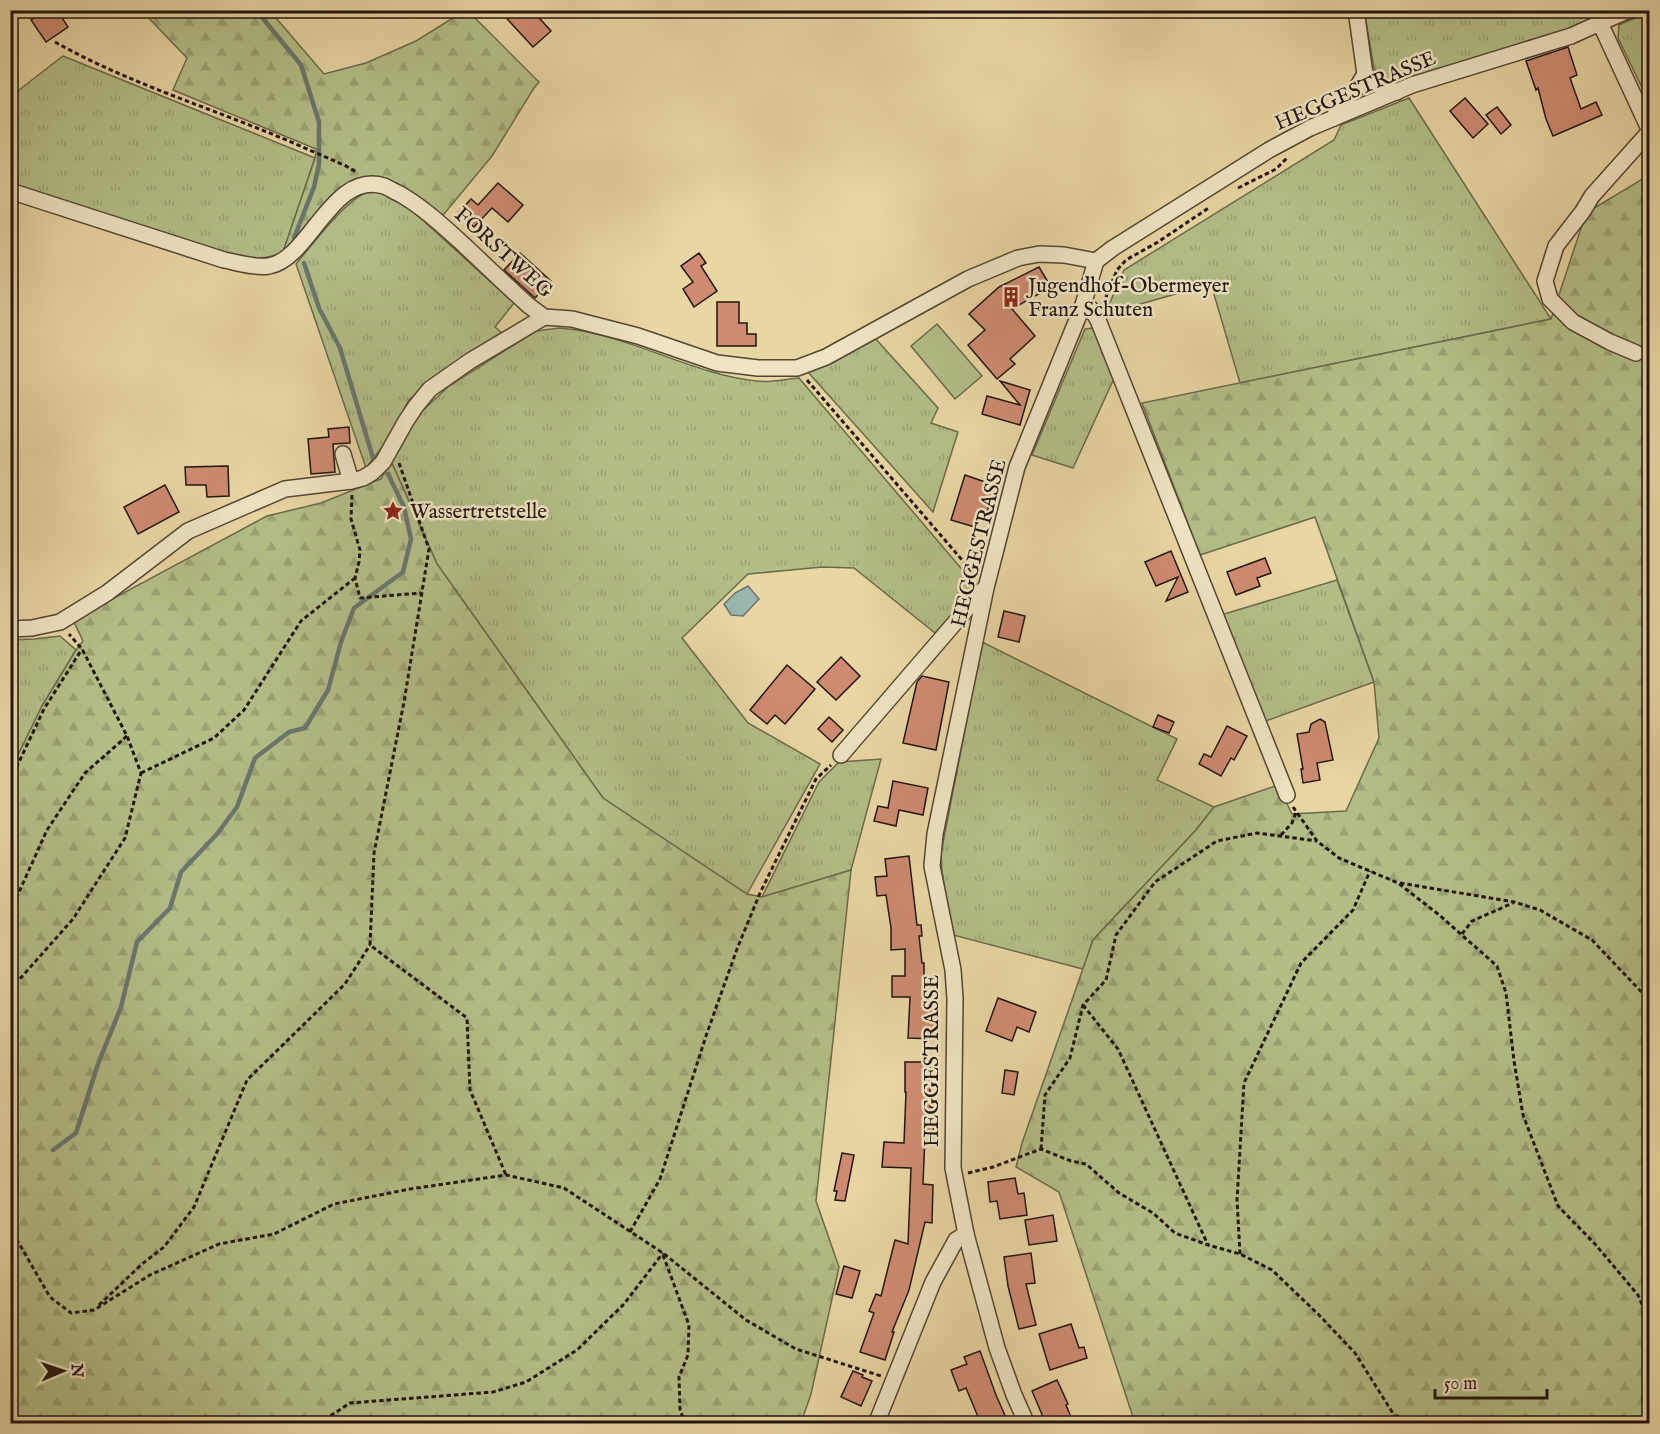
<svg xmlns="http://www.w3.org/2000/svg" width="1660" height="1434" viewBox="0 0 1660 1434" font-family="'IM FELL English',serif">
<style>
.grass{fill:url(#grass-tufts);stroke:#6a6a4b;stroke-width:1.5}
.forest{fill:url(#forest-firs);stroke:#6a6a4b;stroke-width:1.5}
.green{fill:#b3be87;stroke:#6a6a4b;stroke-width:1.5}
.water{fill:#99b7af;stroke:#69766f;stroke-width:1.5}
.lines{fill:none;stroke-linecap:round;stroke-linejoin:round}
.stream{stroke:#69766f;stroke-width:4.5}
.building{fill:#ce8b71;stroke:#21150f;stroke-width:1.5}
.minor-casing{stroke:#534534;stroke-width:18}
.path{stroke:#21150f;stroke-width:3;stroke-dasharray:4.5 3;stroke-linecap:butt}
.minor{stroke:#f0e4c3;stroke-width:15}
.labels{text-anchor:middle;stroke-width:5;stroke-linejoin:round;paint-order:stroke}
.street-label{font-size:21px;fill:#21150f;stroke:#f0e4c3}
.poi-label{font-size:21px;fill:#21150f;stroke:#f0e4c3;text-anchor:start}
</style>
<defs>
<pattern id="grass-tufts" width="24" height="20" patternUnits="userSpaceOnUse" patternTransform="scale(1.5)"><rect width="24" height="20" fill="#b3be87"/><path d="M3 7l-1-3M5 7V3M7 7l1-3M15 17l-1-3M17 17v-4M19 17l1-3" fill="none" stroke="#9aa273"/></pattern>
<pattern id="forest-firs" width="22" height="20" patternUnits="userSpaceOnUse" patternTransform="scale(1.5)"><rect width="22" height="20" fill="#b3be87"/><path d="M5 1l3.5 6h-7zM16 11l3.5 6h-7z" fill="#9aa273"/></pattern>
</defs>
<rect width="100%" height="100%" fill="#e8d6a3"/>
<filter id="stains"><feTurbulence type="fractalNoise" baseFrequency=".00333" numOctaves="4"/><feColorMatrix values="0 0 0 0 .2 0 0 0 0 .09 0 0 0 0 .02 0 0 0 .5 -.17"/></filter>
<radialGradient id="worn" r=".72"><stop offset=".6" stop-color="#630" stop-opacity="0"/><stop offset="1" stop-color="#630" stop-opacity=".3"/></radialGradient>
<!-- grass -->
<g class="grass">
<path d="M 1609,10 L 1610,13 L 1569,30 L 1394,82 L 1382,77 L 1374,68 L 1364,11 Z"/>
<path d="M 1649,12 L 1649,102 L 1618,38 L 1619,25 Z"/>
<path d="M 63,56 L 315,158 L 283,252 C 267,259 254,260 237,257 L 11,183 L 11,96 Z"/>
<path d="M 1409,98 L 1551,319 L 1240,383 L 1211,284 L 1105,314 L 1124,270 L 1334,140 L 1341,125 Z"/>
<path d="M 369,191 L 381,192 L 406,205 L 514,303 L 495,327 L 502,333 L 441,372 L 409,400 L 386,442 L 366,468 L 296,264 C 314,243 344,201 369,191 Z"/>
<path d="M 559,328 C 628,333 689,374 757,381 C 770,383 785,379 799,378 L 977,587 L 935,633 L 854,568 L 822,567 L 748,574 L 682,638 L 748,723 L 820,764 L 747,894 L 603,798 L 437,564 L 391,461 L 420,413 L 449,386 L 536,331 Z"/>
<path d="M 1093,328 L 1098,332 L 1116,374 L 1073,468 L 1032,455 L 1085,329 Z"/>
<path d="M 874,337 L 938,408 L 931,423 L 958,432 L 933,512 L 807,371 Z"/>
<path d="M 1337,580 L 1374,682 L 1263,722 L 1221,615 Z"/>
<path d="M 60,636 L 76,650 L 42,706 L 11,771 L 11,640 L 34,639 Z"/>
<path d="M 982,642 L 1177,739 L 1157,780 L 1214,807 L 1196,830 L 1093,940 L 1083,969 L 953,935 L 942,872 L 941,853 Z"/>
<path d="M 881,759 L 851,870 L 762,897 L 819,782 L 839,762 Z"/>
</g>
<!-- forest -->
<g class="forest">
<path d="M 142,11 L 270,11 L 324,74 L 366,63 L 416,41 L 464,11 L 468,11 L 539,82 L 534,88 L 492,156 L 439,220 L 375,179 L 283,252 L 315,158 L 316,149 L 173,90 L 187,58 Z"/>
<path d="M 1649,175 L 1649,1423 L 1135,1423 L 1059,1192 L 1016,1167 L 1022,1143 L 1093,940 L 1196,830 L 1214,807 L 1278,785 L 1292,814 L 1346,811 L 1379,738 L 1374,682 L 1315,517 L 1200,555 L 1142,403 L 1551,319 L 1586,213 Z"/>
<path d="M 391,461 L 437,564 L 603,798 L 747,894 L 762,897 L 851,870 L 816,1201 L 839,1267 L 811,1394 L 801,1423 L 11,1423 L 10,771 L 42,706 L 76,650 L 83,641 L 73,620 L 267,516 L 321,503 L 381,479 Z"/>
</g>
<!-- green -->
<path class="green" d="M 937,324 L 982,376 L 955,399 L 911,346 Z"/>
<!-- water -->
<path class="water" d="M 748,586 L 759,599 L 743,616 L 731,615 L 724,604 L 735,593 Z"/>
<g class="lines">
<!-- stream -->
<g class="stream">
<path d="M 256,10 L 301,65 L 319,122 L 319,164 L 314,187 L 294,238"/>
<path d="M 304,263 L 319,308 L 340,348 L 373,458"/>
<path d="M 53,1150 L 76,1133 L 98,1064 L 121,1007 L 137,942 L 170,908 L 181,872 L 217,834 L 237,807 L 255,758 L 289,732 L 305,728 L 328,690 L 341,642 L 354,608 L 403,572 L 411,539 L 404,507 L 388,474"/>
</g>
</g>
<!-- building -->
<g class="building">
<path d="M 45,10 L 57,10 L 68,27 L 46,42 L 31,20 Z"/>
<path d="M 499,10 L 532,10 L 551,31 L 533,47 Z"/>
<path d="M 1568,47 L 1577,75 L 1570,78 L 1581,109 L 1596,102 L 1602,115 L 1553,136 L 1546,119 L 1538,88 L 1536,90 L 1526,61 Z"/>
<path d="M 1465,98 L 1488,124 L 1473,138 L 1450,111 Z"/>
<path d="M 1497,107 L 1511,125 L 1501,134 L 1486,115 Z"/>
<path d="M 498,183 L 523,205 L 508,222 L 492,208 L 474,227 L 458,213 L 471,199 L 478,205 Z"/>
<path d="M 520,253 L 551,281 L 535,298 L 504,270 Z"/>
<path d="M 699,253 L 706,263 L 701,266 L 717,291 L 694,307 L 683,289 L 693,282 L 681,266 Z"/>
<path d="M 1039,267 L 1051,287 L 1012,309 L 1035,336 L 1010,359 L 1015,364 L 997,379 L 968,345 L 985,330 L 969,314 L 999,287 Z"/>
<path d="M 717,302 L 739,302 L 739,323 L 747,323 L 747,334 L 756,334 L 756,346 L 717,346 Z"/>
<path d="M 1000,381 L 1030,390 L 1020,425 L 982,414 L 987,396 L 1020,405 Z"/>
<path d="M 349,427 L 350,443 L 333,444 L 335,472 L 311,474 L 308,439 L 329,437 L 328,429 Z"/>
<path d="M 228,466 L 229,496 L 207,497 L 206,485 L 186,485 L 185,467 Z"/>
<path d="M 965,475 L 988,483 L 985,492 L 993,494 L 985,518 L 979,516 L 975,527 L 951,520 Z"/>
<path d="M 165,485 L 179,512 L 138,534 L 124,507 Z"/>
<path d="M 1171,551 L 1188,592 L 1166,601 L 1178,577 L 1156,586 L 1145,562 Z"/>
<path d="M 1265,558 L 1271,573 L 1257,578 L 1260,586 L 1236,595 L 1227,572 Z"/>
<path d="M 1004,611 L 1025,616 L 1019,642 L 998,637 Z"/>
<path d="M 841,657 L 860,676 L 836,700 L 817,682 Z"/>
<path d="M 787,665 L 815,689 L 785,724 L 775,715 L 767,724 L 750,710 Z"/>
<path d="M 922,676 L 949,682 L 936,750 L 903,743 L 917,682 Z"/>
<path d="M 1158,715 L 1174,722 L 1169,733 L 1153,727 Z"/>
<path d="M 829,717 L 843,730 L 832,742 L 818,729 Z"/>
<path d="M 1320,719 L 1325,722 L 1333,760 L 1317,763 L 1320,780 L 1303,783 L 1301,769 L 1303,769 L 1297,734 L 1309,732 L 1311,724 Z"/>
<path d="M 1227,726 L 1247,736 L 1234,760 L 1231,758 L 1221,776 L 1199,764 L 1204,754 L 1211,757 Z"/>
<path d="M 893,781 L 928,788 L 923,815 L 899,810 L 896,826 L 874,821 L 878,806 L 888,808 Z"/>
<path d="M 909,856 L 917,925 L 921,925 L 922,936 L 919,936 L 922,963 L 924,963 L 924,997 L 930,998 L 930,1010 L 932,1010 L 932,1018 L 936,1019 L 935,1039 L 908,1038 L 910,997 L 892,997 L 892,976 L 905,976 L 905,949 L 891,950 L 891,928 L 886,895 L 877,896 L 875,877 L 887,876 L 885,859 Z"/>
<path d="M 998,998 L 1036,1012 L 1029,1032 L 1017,1027 L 1012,1041 L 986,1031 Z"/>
<path d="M 905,1062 L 930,1062 L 930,1107 L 934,1108 L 933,1137 L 925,1136 L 923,1184 L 933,1185 L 932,1223 L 925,1222 L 909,1290 L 892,1332 L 894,1332 L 885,1360 L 860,1352 L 874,1313 L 869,1311 L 876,1294 L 881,1296 L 895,1240 L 908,1244 L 911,1168 L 882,1167 L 884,1142 L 904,1143 L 906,1092 L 905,1092 Z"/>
<path d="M 1005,1070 L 1018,1072 L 1014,1095 L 1002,1093 Z"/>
<path d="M 842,1153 L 854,1155 L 845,1201 L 835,1200 L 837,1191 L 834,1191 Z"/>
<path d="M 1015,1178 L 1018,1194 L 1024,1193 L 1027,1215 L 1000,1219 L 997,1201 L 990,1202 L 988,1182 Z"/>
<path d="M 1053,1215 L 1057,1241 L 1029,1245 L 1025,1220 Z"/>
<path d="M 1031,1253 L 1035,1283 L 1026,1284 L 1036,1325 L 1019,1329 L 1008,1286 L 1004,1257 Z"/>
<path d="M 844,1266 L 860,1271 L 852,1298 L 836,1294 Z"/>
<path d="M 1071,1324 L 1079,1348 L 1084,1347 L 1087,1358 L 1050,1370 L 1039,1334 Z"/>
<path d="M 980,1351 L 996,1395 L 1007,1420 L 999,1424 L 981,1424 L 966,1388 L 959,1391 L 951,1370 L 967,1364 L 964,1357 Z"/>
<path d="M 853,1371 L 863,1375 L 862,1377 L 872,1381 L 861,1406 L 841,1397 Z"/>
<path d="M 1057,1380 L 1068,1404 L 1066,1405 L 1074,1424 L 1046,1424 L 1032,1391 Z"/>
</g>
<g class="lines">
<!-- minor casing -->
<g class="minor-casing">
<g id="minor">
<path d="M 1600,23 L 1650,131"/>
<path d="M 1365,74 L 1378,85 L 1397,92"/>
<path d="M 1334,118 L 1338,108 L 1356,89 L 1365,74 L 1356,10"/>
<path d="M 10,191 L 224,260 C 239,263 255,268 269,266 C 310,259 332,170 384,186 C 389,188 395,192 400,194 C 424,208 443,226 464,245 C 485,265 506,285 528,305 L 544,317 L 572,319 L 638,336 L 717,363 L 758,368 L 797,368 L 826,357 L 968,279 L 1018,258 L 1039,254 L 1064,255 L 1096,261"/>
<path d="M 1083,305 L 1091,309 L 1098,320 L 1287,795"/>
<path d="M 1636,353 L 1610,342 L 1573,322 L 1550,299 L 1545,281 L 1556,246 L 1583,211 L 1592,196 L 1650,131"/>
<path d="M 343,454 L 351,481"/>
<path d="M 10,629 L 32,628 L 60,622 L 107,593 L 188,531 L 285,489 L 351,481 L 363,478 L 373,472 L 383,462 L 406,421 L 416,406 L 430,389 L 470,361 L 544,317"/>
<path d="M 841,755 L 984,589"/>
<path d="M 876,1424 L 933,1282 L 956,1240 L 966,1234"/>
<path d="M 1027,1424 L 1014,1395 L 997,1348 L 966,1234 L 953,1168 L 955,999 L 953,970 L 932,866 L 935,834 L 986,588 L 1017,467 L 1083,305 L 1096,261 L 1113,248 L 1269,150 L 1310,128 L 1412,85 L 1571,36 L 1629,10"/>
</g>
</g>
<!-- path -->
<g class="path">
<path d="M 55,42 C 121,79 192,102 262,130 C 290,141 318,154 346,166 L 356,172"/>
<path d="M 1238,188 L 1276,169 L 1288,157"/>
<path d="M 1103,304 L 1117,270 L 1126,260 L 1158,242 L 1210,207"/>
<path d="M 807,380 L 975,575"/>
<path d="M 399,463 L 429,549 L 404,702 L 374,853 L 370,945 L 467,1018 L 470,1090 L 506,1175"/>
<path d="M 352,495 L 351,519 L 360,550 L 359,562 L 355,578 L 360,598 L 421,593"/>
<path d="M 141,773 L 214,738 L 244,710 L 301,621 L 355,578"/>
<path d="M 10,781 L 44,709 L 82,649"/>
<path d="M 1293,807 L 1317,841 L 1339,858 L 1398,883 L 1438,914 L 1497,966 L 1506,993 L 1514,1061 L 1523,1115 L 1558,1206 L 1595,1244 L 1638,1295 L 1650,1324"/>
<path d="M 1281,835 L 1292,823 L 1296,812"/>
<path d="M 1400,883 L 1514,902 L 1540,910 L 1592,940 L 1650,1001"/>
<path d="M 10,912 L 47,830 L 85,773 L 127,736"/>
<path d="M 1462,934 L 1472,921 L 1513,903"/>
<path d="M 10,990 L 73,919 L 125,838 L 141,773 L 127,736 L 82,649 L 69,634"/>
<path d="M 1083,1005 L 1118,1049 L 1208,1245"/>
<path d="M 1041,1149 L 1045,1095 L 1070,1058 L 1083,1005 L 1106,980 L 1116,935 L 1155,882 L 1217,841 L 1257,833 L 1317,841"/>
<path d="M 968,1173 L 993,1167 L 1041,1149 L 1071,1161 L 1086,1164 L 1119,1193 L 1153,1213 L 1175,1233 L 1208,1245 L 1240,1254 L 1272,1270 L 1319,1315 L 1355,1353 L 1394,1415 L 1398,1424"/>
<path d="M 630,1232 L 660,1179 L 707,1033 L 737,949 L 760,893 L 816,779 L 831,765"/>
<path d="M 10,1235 L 17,1240 L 50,1297 L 71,1313 L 94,1310 L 150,1275 L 219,1244 L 274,1234 L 334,1204 L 410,1189 L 506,1175 L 564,1188 L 663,1253 L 746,1320 L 796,1349 L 881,1376"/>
<path d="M 1240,1254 L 1237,1200 L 1244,1083 L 1301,963 L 1353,910 L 1370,871"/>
<path d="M 663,1255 L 689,1325 L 688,1355 L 679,1377 L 680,1409 L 685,1424"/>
<path d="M 99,1305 L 142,1264 L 164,1247 L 194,1207 L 247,1080 L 345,984 L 370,945"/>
<path d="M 1396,1415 L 1412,1424"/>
<path d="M 318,1424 L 350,1403 L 493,1392 L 526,1382 L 577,1350 L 624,1304 L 663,1253"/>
</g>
<!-- minor -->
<use href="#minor" class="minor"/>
</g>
<!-- icons -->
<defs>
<g id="building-bare" transform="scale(1.62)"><path d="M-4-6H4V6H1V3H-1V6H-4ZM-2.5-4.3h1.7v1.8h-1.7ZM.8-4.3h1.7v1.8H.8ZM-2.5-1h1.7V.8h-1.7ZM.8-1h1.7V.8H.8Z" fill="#8f2418" stroke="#f0e4c3" stroke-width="2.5" paint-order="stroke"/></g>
<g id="sight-bare" transform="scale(1.62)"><path d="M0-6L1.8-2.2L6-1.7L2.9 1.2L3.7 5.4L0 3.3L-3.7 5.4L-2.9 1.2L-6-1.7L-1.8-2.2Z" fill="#8f2418" stroke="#f0e4c3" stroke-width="2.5" paint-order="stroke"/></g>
</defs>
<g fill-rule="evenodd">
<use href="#building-bare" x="1011" y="297"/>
<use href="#sight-bare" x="393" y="511"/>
</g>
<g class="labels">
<!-- street labels -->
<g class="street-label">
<text transform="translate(1355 90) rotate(-23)" y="7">HEGGESTRASSE</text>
<text transform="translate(504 252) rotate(42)" y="7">FORSTWEG</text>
<text transform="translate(978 543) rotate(-76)" y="7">HEGGESTRASSE</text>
<text transform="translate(931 1061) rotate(-90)" y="7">HEGGESTRASSE</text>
</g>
<!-- poi labels -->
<g class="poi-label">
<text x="1028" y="292">Jugendhof-Obermeyer<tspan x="1028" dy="24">Franz Schuten</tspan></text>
<text x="410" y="518">Wassertretstelle</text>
</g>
</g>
<!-- margin -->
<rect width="1660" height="1434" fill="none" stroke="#e8d6a3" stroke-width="36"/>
<rect x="12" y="12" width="1636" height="1410" fill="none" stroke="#21150f" stroke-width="3"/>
<rect x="18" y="18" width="1624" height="1398" fill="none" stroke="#21150f" stroke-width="1.5"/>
<!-- north arrow -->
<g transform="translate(63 1371) rotate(88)" stroke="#f0e4c3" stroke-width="4.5" paint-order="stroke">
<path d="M0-4.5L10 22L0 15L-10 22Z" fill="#21150f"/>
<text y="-9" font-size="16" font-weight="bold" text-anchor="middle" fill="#21150f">N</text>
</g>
<!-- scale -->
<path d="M1435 1389v9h112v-9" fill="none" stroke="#21150f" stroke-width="3"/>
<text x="1444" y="1389" font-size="18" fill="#21150f" stroke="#f0e4c3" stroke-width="4.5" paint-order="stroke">50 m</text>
<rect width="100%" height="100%" filter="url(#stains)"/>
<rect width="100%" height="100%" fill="url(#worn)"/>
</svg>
